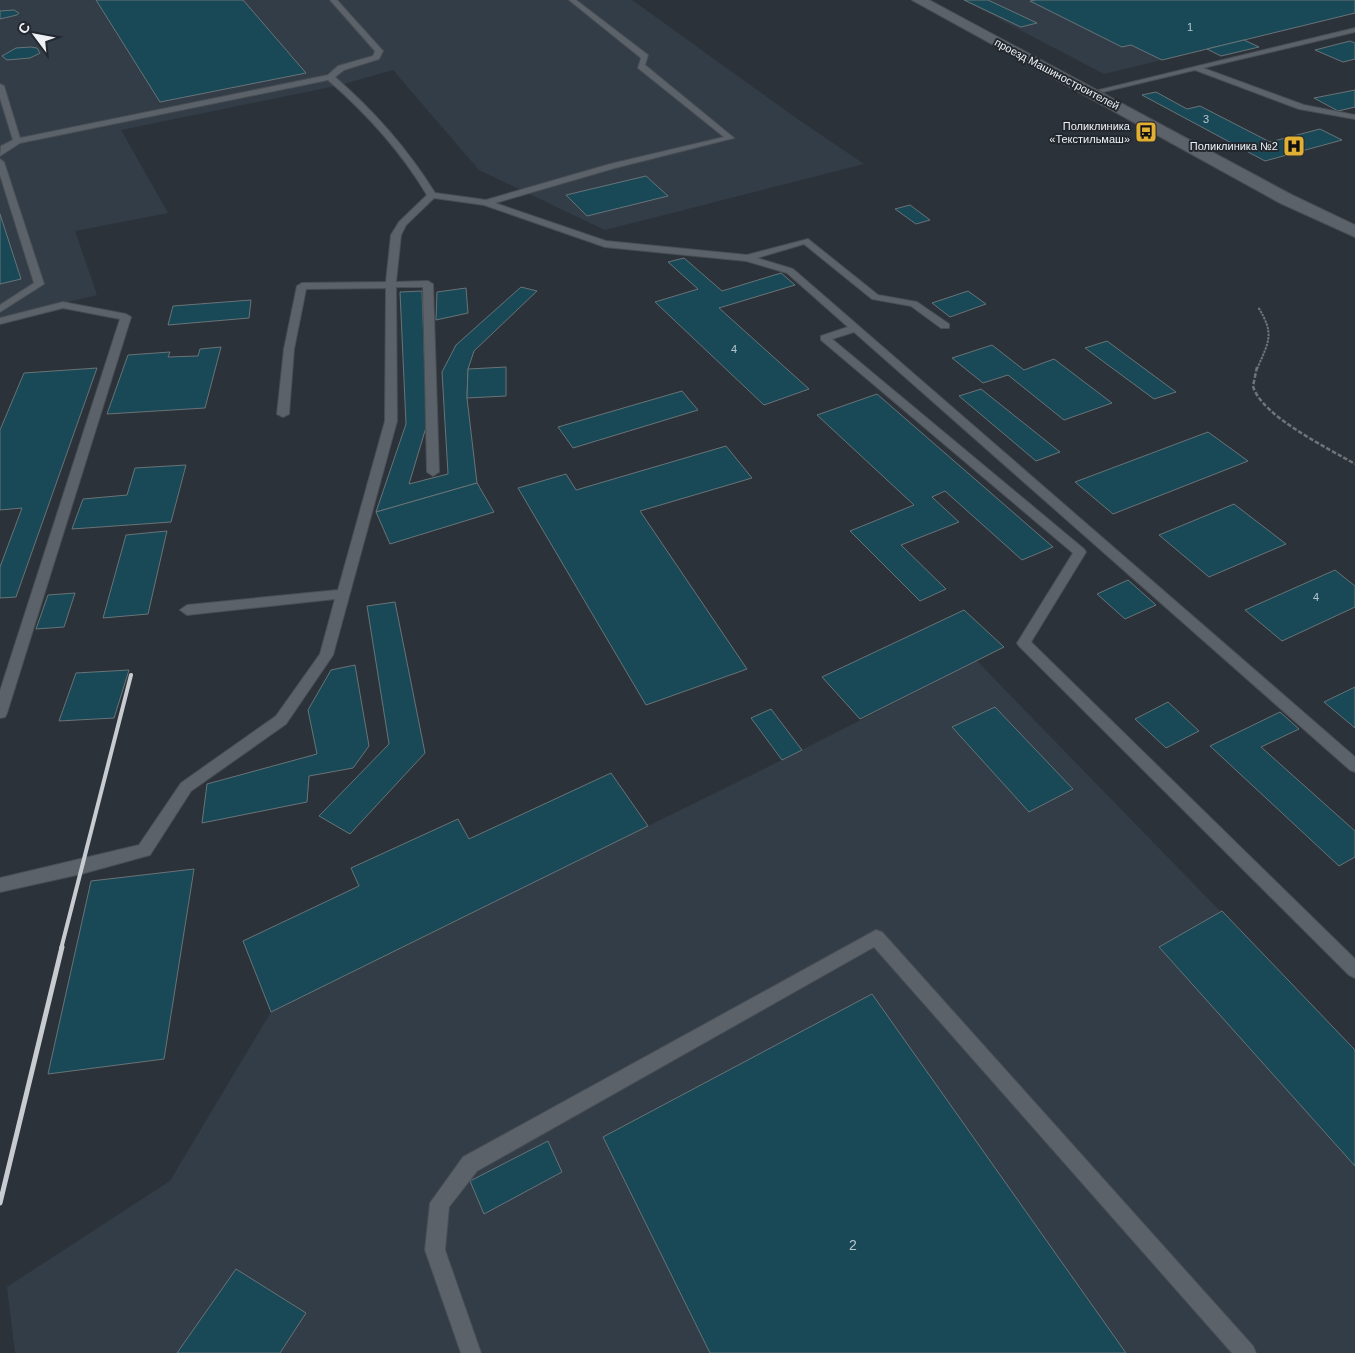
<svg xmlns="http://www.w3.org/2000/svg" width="1355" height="1353" viewBox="0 0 1355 1353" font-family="Helvetica,sans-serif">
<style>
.built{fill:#333d48}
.building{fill:#194957;stroke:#687377}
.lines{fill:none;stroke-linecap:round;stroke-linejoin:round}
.service-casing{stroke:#494e53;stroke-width:2}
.secondary-casing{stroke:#494e53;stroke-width:2}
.path-far1{stroke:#6f747a;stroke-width:2;stroke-dasharray:2.5 1;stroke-linecap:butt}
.path{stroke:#6f747a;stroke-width:2.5;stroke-dasharray:4.5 2;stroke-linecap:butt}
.service{fill:#5c626a;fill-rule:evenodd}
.secondary{fill:#5c626a;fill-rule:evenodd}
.rail-far1{stroke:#c8ccd1;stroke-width:4}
.rail{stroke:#c8ccd1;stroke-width:5}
.labels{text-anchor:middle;stroke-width:4;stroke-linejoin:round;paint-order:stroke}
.number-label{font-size:11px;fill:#b8c7ce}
.far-street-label{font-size:11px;fill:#edf1f5;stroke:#23282f}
.far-poi-label{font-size:11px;fill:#edf1f5;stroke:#23282f;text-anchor:end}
.near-number-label{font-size:14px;fill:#b8c7ce}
</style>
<rect width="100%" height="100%" fill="#2c3239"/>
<!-- built -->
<g class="built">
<path d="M 0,0 L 632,0 L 796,118 L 864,164 L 605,230 L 479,170 L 393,70 L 340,85 L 121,130 L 168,213 L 75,231 L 97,295 L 0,318 Z"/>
<path d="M 963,0 L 1355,0 L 1355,13 L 1104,74 Z"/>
<path d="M 977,661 L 1355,1050 L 1355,1353 L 15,1353 L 7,1287 L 170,1181 L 271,1012 L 782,760 Z"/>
</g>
<!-- building -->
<g class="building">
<path d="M 96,0 L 243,0 L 306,73 L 160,102 Z"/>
<path d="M 964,0 L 988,0 L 1037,23 L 1021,27 Z"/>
<path d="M 1036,0 L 1355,0 L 1355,13 L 1162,60 L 1131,45 L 1122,47 L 1030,1 Z"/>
<path d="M 14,10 L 19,13 L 17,15 L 0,19 L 0,11 Z"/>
<path d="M 1244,40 L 1259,47 L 1221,56 L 1207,49 Z"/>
<path d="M 1350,41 L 1355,43 L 1355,59 L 1343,62 L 1315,50 Z"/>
<path d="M 31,47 L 37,48 L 40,53 L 30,58 L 7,60 L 2,56 L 16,48 Z"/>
<path d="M 1355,90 L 1355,107 L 1338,111 L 1314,98 Z"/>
<path d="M 1156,92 L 1187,109 L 1200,106 L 1270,142 L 1320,129 L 1342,140 L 1265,161 L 1142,95 Z"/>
<path d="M 646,176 L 668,196 L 587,216 L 566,195 Z"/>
<path d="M 910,205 L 930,220 L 916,224 L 895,209 Z"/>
<path d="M 0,214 L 21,279 L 0,284 Z"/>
<path d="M 684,258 L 722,291 L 781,273 L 795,285 L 719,308 L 809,389 L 764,405 L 655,302 L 698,289 L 668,262 Z"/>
<path d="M 521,287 L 537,291 L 474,351 L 468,369 L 467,398 L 477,483 L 376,512 L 406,424 L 400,292 L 422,291 L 427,424 L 409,484 L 448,474 L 442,372 L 456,345 Z"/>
<path d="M 466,288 L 468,313 L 436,320 L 437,292 Z"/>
<path d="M 968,291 L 986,304 L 950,317 L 932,303 Z"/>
<path d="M 251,300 L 249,318 L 168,325 L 173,306 Z"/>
<path d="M 1107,341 L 1176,392 L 1154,399 L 1085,348 Z"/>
<path d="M 992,345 L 1024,370 L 1054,359 L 1112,403 L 1064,420 L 1008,375 L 983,383 L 952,358 Z"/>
<path d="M 221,347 L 205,408 L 107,414 L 128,355 L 170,352 L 168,357 L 198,356 L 200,349 Z"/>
<path d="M 506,367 L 506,396 L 467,398 L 468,369 Z"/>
<path d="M 97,368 L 16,597 L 0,598 L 0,567 L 22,508 L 0,510 L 0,430 L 24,373 Z"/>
<path d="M 981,389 L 1060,452 L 1036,461 L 959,396 Z"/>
<path d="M 682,391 L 698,410 L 573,448 L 558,427 Z"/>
<path d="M 877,394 L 1053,547 L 1022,560 L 945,491 L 932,497 L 959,522 L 901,545 L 946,589 L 920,601 L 850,531 L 914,505 L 817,415 Z"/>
<path d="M 1208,432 L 1248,461 L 1113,514 L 1075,482 Z"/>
<path d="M 726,446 L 752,478 L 640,511 L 747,669 L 646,705 L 518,488 L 566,474 L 576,490 Z"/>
<path d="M 186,465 L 171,522 L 72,529 L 83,499 L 127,495 L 135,468 Z"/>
<path d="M 477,483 L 494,512 L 390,544 L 376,512 Z"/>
<path d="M 1234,504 L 1286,544 L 1209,577 L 1159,535 Z"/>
<path d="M 167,531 L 148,614 L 103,618 L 126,535 Z"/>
<path d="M 1335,570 L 1355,586 L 1355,607 L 1282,641 L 1245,610 Z"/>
<path d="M 1128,580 L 1156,605 L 1125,619 L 1097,594 Z"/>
<path d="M 75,593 L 64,627 L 36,629 L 48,595 Z"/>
<path d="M 395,602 L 425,753 L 350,834 L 319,816 L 389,744 L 367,606 Z"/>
<path d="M 964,610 L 1004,647 L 860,719 L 822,677 Z"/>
<path d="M 355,665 L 369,746 L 353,768 L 309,776 L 307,802 L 202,823 L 207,784 L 317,754 L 308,710 L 331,670 Z"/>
<path d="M 129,670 L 114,718 L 59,721 L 76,673 Z"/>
<path d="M 1355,687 L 1355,728 L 1324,702 Z"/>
<path d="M 1168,702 L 1199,731 L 1166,748 L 1135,719 Z"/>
<path d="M 995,707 L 1073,789 L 1029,812 L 952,727 Z"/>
<path d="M 771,709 L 802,750 L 782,760 L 751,718 Z"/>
<path d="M 1280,712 L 1299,729 L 1261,747 L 1355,831 L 1355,857 L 1339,866 L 1210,746 Z"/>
<path d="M 611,773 L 648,826 L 271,1012 L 243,941 L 359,886 L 351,868 L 458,819 L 469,839 Z"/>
<path d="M 194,869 L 164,1059 L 48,1074 L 91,881 Z"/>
<path d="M 1222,911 L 1355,1050 L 1355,1166 L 1159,947 Z"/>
<path d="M 872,994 L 1126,1353 L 710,1353 L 603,1137 Z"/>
<path d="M 548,1141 L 562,1172 L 484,1214 L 470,1181 Z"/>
<path d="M 236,1269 L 306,1313 L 280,1353 L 177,1353 Z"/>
</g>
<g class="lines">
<!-- service casing -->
<g class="service-casing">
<g id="service">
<path d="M 330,0 L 337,0 L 383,51 L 379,59 L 344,70 L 335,77 C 374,111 407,148 435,193 L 486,200 L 610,164 L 724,137 L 638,68 L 641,58 L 569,0 L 576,0 L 648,55 L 645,65 L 734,138 L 615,168 L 495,203 L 606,241 L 747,255 L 808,239 L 878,295 L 917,302 L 949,324 L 949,328 L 941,328 L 911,306 L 872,299 L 804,244 L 757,258 L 793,269 L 1355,757 L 1355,772 L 1350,770 L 854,332 L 832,339 L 1084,549 L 1086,552 L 1031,642 L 1355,959 L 1355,978 L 1349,975 L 1019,646 L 1017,643 L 1019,640 L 1073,553 L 821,340 L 821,336 L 848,327 L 787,273 L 746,261 L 605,247 L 484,205 L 434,198 L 406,225 L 401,235 L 396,282 L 428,281 L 433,284 L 439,472 L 433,476 L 427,472 L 423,287 L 396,287 L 397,421 L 333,655 L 286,724 L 191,791 L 150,855 L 81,874 L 0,892 L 0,878 L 139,845 L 181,783 L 276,716 L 320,654 L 335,599 L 187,615 L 180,610 L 187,605 L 338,590 L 385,421 L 386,288 L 306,289 L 294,349 L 289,414 L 283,417 L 277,414 L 284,349 L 297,286 L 302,283 L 386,282 L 391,235 L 399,222 L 427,195 C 400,150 367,114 328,80 L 20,143 L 0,156 L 1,146 L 13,140 L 0,98 L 0,84 L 4,86 L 20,138 L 328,75 L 338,66 L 373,56 L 375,51 Z"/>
<path d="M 1355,28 L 1355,32 L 1203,68 L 1304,105 L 1355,115 L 1355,119 L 1299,109 L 1195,70 L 1103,92 L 1099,90 Z"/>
<path d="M 0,159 L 4,162 L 44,284 L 0,312 L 0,305 L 34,283 L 0,175 Z"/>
<path d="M 63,302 L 126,314 L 131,317 L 7,713 L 5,717 L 0,718 L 0,691 L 120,319 L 63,308 L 0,324 L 0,318 Z"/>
<path d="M 876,930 L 882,932 L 1253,1346 L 1256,1353 L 1232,1353 L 874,947 L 477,1171 L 449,1207 L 445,1250 L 481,1353 L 461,1353 L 425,1250 L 430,1203 L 463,1157 Z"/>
</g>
</g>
<!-- secondary casing -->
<g class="secondary-casing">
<path id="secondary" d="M 912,0 L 929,0 L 1292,195 L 1355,225 L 1355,237 L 1280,203 Z"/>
</g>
<!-- path-far1 -->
<path class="path-far1" d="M 1257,369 C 1269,341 1275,334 1258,307"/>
<!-- path -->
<path class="path" d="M 1257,367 L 1253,386 C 1261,416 1328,448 1355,464"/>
<!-- service -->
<use href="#service" class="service"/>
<!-- secondary -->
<use href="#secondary" class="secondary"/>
<!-- rail-far1 -->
<path class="rail-far1" d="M 61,949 L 131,675"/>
<!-- rail -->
<path class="rail" d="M 0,1203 L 62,947"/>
</g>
<!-- icons -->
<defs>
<g id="bus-square" transform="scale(1.125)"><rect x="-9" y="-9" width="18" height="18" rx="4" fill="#e1af34" stroke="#23282f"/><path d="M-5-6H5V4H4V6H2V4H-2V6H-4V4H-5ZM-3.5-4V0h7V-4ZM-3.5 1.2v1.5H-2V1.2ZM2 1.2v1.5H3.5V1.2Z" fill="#111"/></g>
<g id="hospital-square" transform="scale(1.125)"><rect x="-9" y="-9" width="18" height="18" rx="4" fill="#e1af34" stroke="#23282f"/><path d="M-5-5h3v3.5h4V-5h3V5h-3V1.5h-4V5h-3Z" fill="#111"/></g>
</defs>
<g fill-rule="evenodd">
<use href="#bus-square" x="1146" y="132"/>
<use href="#hospital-square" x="1294" y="146"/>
</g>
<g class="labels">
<!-- number labels -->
<g class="number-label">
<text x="1190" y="31">1</text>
<text x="1206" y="123">3</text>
<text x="734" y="353">4</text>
<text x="1316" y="601">4</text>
</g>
<!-- far-street labels -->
<g class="far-street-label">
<text transform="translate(1057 74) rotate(28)" y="4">проезд Машиностроителей</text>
</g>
<!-- far-poi labels -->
<g class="far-poi-label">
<text x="1130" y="130">Поликлиника<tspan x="1130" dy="13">«Текстильмаш»</tspan></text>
<text x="1278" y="150">Поликлиника №2</text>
</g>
<!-- near-number labels -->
<g class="near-number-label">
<text x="853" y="1250">2</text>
</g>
</g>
<!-- north arrow -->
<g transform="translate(35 35) rotate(302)" stroke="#23282f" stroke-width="4" paint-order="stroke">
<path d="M0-4L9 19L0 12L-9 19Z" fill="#edf1f5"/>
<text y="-8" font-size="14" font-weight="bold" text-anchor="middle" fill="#edf1f5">С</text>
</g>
</svg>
